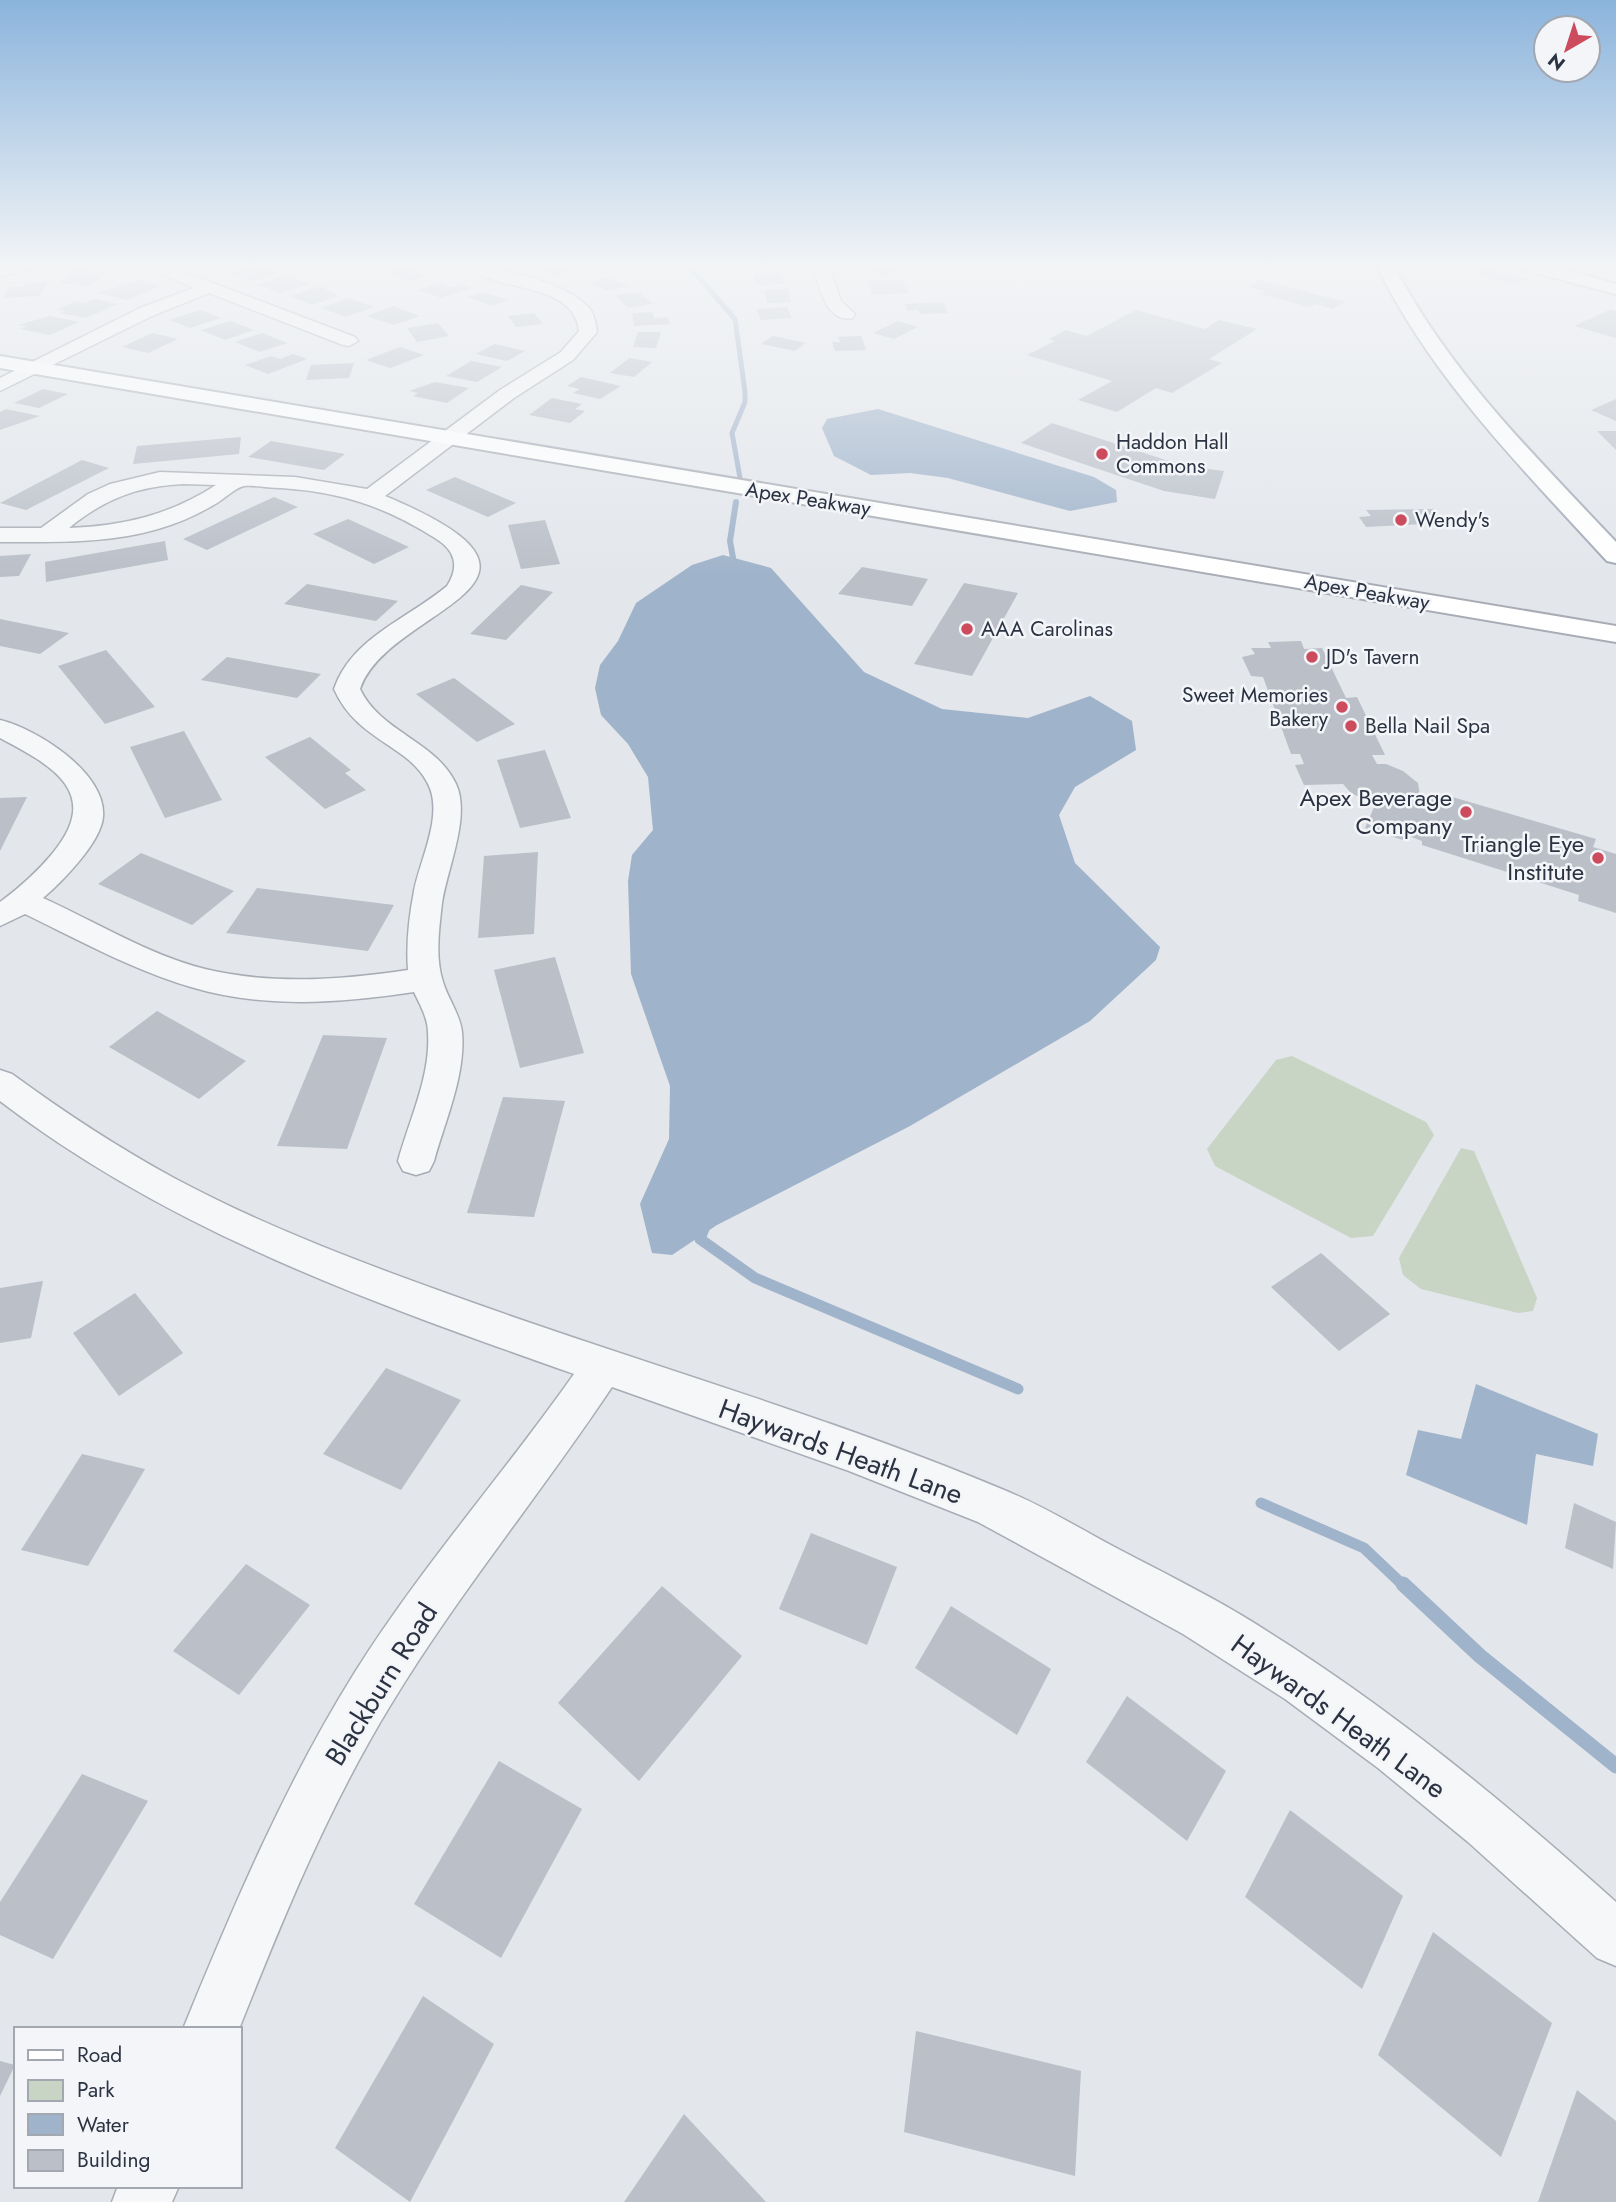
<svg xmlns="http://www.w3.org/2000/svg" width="1616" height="2202" viewBox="0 0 1616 2202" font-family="Jost,sans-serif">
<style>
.green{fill:#c8d4c4}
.water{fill:#9fb3ca}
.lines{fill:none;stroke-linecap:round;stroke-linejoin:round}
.stream-far3{stroke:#9fb3ca;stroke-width:5}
.stream-far2{stroke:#9fb3ca;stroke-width:6}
.stream-far1{stroke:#9fb3ca;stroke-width:11}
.stream{stroke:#9fb3ca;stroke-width:15}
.building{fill:#babfc8}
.street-casing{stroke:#a8adb5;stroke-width:3}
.secondary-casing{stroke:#a8adb5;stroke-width:4}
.primary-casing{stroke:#a2aab6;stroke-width:4}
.street{fill:#f6f7f9;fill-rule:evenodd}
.secondary{fill:#fff;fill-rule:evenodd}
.primary{fill:#fff;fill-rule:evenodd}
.poi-dot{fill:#cc4b5d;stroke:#f3f5f8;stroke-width:2.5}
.labels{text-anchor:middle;stroke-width:5;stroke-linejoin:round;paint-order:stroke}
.far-poi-label{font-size:21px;fill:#2b3343;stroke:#f3f5f8;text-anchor:start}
.far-street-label{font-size:21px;fill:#2b3343;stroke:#f3f5f8}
.poi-label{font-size:24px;fill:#2b3343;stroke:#f3f5f8;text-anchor:end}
.near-street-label{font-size:28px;fill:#2b3343;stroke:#f3f5f8}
</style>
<rect width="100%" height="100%" fill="#e3e6eb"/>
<!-- green -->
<g class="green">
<path d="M 1292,1056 L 1426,1122 L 1434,1135 L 1373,1236 L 1351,1238 L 1215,1166 L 1207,1149 L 1276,1060 Z"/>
<path d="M 1461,1148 L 1474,1151 L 1537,1298 L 1533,1311 L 1518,1313 L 1421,1289 L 1403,1275 L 1399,1258 Z"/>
</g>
<!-- water -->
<g class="water">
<path d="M 878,409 L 1094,477 L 1116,490 L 1117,502 L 1070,511 L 948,478 L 910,473 L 871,475 L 834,456 L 822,428 L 827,419 Z"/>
<path d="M 723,555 L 771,568 L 864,672 L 942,709 L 1028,718 L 1090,696 L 1132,721 L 1136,750 L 1075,787 L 1059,815 L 1075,863 L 1160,947 L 1156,960 L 1090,1021 L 910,1126 L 717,1225 L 672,1255 L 652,1253 L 640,1204 L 669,1139 L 670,1086 L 631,974 L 628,881 L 632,855 L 653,830 L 648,777 L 628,744 L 601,715 L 595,688 L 600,665 L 618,641 L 636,603 L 692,565 Z"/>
<path d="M 1476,1384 L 1598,1434 L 1593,1466 L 1536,1454 L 1527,1525 L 1406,1475 L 1418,1430 L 1461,1439 Z"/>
</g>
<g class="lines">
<!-- stream-far3 -->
<path class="stream-far3" d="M 689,266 L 735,319 L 745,392 L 745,402 L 732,433 L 740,478"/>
<!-- stream-far2 -->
<path class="stream-far2" d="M 735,569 L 730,541 L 736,502"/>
<!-- stream-far1 -->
<g class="stream-far1">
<path d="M 705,1226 L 700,1239 L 755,1278 L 1018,1389"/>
<path d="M 1261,1503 L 1364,1548 L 1404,1586"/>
</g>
<!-- stream -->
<path class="stream" d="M 1403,1584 L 1480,1656 L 1616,1766"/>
</g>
<!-- building -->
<g class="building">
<path d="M 251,266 L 270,266 L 279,269 L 273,271 L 278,273 L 252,281 L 230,273 Z"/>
<path d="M 550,266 L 580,266 L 580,267 L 556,276 L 539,270 Z"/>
<path d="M 871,266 L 892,266 L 896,274 L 875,275 Z"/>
<path d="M 403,267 L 427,275 L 411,281 L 387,273 Z"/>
<path d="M 1488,268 L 1528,279 L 1514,285 L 1475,274 Z"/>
<path d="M 76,269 L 94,270 L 90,273 L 105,273 L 91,286 L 60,283 Z"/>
<path d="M 782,273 L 785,284 L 756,285 L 753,274 Z"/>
<path d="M 286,275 L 309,284 L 281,293 L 257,285 Z"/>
<path d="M 607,277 L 628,286 L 609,291 L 589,283 Z"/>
<path d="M 137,280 L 160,286 L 127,300 L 99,293 Z"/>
<path d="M 902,280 L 909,293 L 873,295 L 867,281 Z"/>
<path d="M 1260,280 L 1346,302 L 1332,309 L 1315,304 L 1310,307 L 1260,294 L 1265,291 L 1248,287 Z"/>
<path d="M 49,281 L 39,296 L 2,298 L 10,287 L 23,287 L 27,282 Z"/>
<path d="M 439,283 L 452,287 L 460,284 L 471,288 L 441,298 L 418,290 Z"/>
<path d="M 320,286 L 338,296 L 312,305 L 289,296 Z"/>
<path d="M 788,289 L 791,302 L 767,303 L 764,290 Z"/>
<path d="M 482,292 L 509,300 L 493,306 L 467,297 Z"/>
<path d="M 639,292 L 653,304 L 628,308 L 615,295 Z"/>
<path d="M 349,298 L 374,307 L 346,317 L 321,308 Z"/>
<path d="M 94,299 L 118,304 L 86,318 L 60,313 L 66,311 L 58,309 L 77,301 L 85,303 Z"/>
<path d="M 943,302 L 948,313 L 920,314 L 918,310 L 908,311 L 905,304 Z"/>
<path d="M 393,306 L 420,316 L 394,325 L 367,316 Z"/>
<path d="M 787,307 L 792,318 L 761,320 L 756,309 Z"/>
<path d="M 1611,309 L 1616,311 L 1616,338 L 1574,326 Z"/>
<path d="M 200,310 L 221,318 L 190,328 L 169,320 Z"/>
<path d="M 1136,310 L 1205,329 L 1219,320 L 1257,329 L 1209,359 L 1222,363 L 1172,393 L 1156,388 L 1117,412 L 1078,400 L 1112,381 L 1027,355 L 1055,341 L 1049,339 L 1066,330 L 1087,336 Z"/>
<path d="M 653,312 L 654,318 L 668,317 L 670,324 L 634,326 L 632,313 Z"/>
<path d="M 534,313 L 543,324 L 516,327 L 508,316 Z"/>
<path d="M 50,316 L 79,322 L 50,335 L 20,329 L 27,326 L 18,325 Z"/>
<path d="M 230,321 L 254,330 L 225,340 L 201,330 Z"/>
<path d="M 898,321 L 918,327 L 894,339 L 873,333 Z"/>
<path d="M 438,323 L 449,336 L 417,342 L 407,328 Z"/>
<path d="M 638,332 L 661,332 L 656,348 L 633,347 Z"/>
<path d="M 152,333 L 178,339 L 148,353 L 122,347 Z"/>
<path d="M 262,333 L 287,343 L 260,352 L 235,342 Z"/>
<path d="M 773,336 L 806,343 L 795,351 L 761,344 Z"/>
<path d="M 861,336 L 866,350 L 835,351 L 832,342 L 840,342 L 838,337 Z"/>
<path d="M 495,344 L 525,351 L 507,361 L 476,354 Z"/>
<path d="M 400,347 L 424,355 L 390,368 L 366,360 Z"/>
<path d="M 293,354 L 307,359 L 268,374 L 245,365 L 271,356 L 280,359 Z"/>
<path d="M 629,358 L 652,362 L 634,377 L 610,373 Z"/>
<path d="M 471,361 L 502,367 L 477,382 L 446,376 Z"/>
<path d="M 354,363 L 349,378 L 306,380 L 311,365 Z"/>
<path d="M 581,377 L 621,386 L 600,399 L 573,393 L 580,389 L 567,386 Z"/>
<path d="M 435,382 L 469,388 L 447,403 L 413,396 L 418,393 L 409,391 Z"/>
<path d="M 43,389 L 68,394 L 39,408 L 14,403 Z"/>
<path d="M 552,398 L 582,404 L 575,409 L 585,411 L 570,423 L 529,415 Z"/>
<path d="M 1616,399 L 1616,421 L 1591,410 Z"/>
<path d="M 6,409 L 40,416 L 0,430 L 0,412 Z"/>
<path d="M 1052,423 L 1184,466 L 1224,471 L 1215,499 L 1164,491 L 1021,443 Z"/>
<path d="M 1597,431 L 1616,431 L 1616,450 Z"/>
<path d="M 241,437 L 239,454 L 133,464 L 137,446 Z"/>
<path d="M 271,441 L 345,454 L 324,470 L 248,457 Z"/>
<path d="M 82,460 L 109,468 L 26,510 L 0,503 Z"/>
<path d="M 455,477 L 516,503 L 488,517 L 426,490 Z"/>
<path d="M 274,497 L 298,507 L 207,550 L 183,539 Z"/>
<path d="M 1433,509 L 1443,523 L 1366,527 L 1359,517 L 1371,516 L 1366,510 Z"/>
<path d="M 348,519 L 409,547 L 374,564 L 313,534 Z"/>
<path d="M 545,520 L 560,564 L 521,569 L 508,525 Z"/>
<path d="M 165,541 L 168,560 L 46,582 L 45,562 Z"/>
<path d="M 31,554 L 19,576 L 0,577 L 0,556 Z"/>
<path d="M 862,567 L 928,579 L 912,606 L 838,594 Z"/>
<path d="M 964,583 L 1018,593 L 972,676 L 914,664 Z"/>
<path d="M 307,584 L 398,601 L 376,621 L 284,604 Z"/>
<path d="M 521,585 L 553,592 L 506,640 L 470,634 Z"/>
<path d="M 0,619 L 69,633 L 40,654 L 0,646 Z"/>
<path d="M 1301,641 L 1304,649 L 1322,648 L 1346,698 L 1357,697 L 1385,755 L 1372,755 L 1377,764 L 1386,764 L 1403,771 L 1418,783 L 1420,796 L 1439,801 L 1442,794 L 1596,839 L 1593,847 L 1616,854 L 1616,913 L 1578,901 L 1579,895 L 1422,845 L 1422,841 L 1406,835 L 1403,840 L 1365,828 L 1375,805 L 1351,793 L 1343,784 L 1304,785 L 1295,765 L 1304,764 L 1300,754 L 1291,754 L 1263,677 L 1251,676 L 1242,657 L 1255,654 L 1251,648 L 1271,648 L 1268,642 Z"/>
<path d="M 106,650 L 155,707 L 105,724 L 58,666 Z"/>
<path d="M 227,657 L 321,674 L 297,698 L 201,680 Z"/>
<path d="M 454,678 L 515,724 L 477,742 L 416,694 Z"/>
<path d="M 184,731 L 222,800 L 165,818 L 130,747 Z"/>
<path d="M 310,737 L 351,770 L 345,773 L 366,790 L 325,809 L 265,757 Z"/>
<path d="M 545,750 L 571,818 L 520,828 L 497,760 Z"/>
<path d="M 27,797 L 0,851 L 0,798 Z"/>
<path d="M 538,852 L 534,934 L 478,938 L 484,856 Z"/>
<path d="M 141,853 L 234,891 L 192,925 L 98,884 Z"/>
<path d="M 257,888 L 394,905 L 368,951 L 226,933 Z"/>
<path d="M 555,957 L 584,1053 L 520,1068 L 494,970 Z"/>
<path d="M 157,1011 L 246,1061 L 199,1099 L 109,1047 Z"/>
<path d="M 323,1035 L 387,1038 L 347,1149 L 277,1146 Z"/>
<path d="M 503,1097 L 565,1101 L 534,1217 L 467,1213 Z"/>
<path d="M 1321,1253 L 1390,1314 L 1339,1351 L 1271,1287 Z"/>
<path d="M 43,1281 L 31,1338 L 0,1343 L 0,1288 Z"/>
<path d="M 135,1293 L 183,1353 L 119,1396 L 73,1333 Z"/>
<path d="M 386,1368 L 461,1400 L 401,1490 L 323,1454 Z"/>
<path d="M 82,1454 L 145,1469 L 88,1566 L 21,1550 Z"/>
<path d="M 1574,1503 L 1616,1522 L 1613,1569 L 1565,1548 Z"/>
<path d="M 811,1533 L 897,1567 L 867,1645 L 779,1609 Z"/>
<path d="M 246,1564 L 310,1605 L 239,1695 L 173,1651 Z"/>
<path d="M 662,1586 L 742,1656 L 639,1781 L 558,1703 Z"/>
<path d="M 951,1606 L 1051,1669 L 1017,1735 L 915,1668 Z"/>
<path d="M 1127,1696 L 1226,1771 L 1187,1841 L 1086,1762 Z"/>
<path d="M 499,1761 L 582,1809 L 501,1958 L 414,1904 Z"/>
<path d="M 82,1774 L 148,1801 L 53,1959 L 0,1935 L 0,1902 Z"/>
<path d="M 1290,1810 L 1403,1896 L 1362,1989 L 1245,1897 Z"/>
<path d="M 1433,1932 L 1552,2023 L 1501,2157 L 1378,2055 Z"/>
<path d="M 423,1996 L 494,2044 L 410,2202 L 335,2148 Z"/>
<path d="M 916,2031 L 1081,2071 L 1075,2176 L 904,2132 Z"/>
<path d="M 0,2061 L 15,2065 L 0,2096 Z"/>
<path d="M 1577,2090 L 1616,2121 L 1616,2202 L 1538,2202 Z"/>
<path d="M 684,2114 L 766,2202 L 624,2202 Z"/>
</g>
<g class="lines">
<!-- street casing -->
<g class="street-casing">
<g id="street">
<path d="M 32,266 L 30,269 L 0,277 L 0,267 Z"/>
<path d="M 144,266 L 168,266 L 355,337 L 358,341 L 349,346 L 343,345 L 209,293 L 152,316 L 0,391 L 0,378 L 140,308 L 194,288 Z"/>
<path d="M 466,266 C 498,266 560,282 584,303 C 594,311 595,320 597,332 L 573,360 L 514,398 L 385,496 C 599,585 387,607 360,689 C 380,732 436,741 456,784 C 471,816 447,869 442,903 C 439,929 435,958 443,982 C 448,999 460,1014 462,1032 C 466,1074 445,1121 434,1161 L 429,1171 L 416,1175 L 403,1171 L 398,1161 C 409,1121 431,1075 428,1033 C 428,1018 420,1005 414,992 C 340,1003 264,1009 191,987 C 133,970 79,940 25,914 L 0,926 L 0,902 C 19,888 37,872 52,854 C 103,793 53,766 0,738 L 0,720 C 37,729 107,773 103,817 C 101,842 62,882 43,898 C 96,922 149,955 205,969 C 271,985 341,980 408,970 C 406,943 409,917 414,891 C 420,859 445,813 427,782 C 407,744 357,741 334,689 C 352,637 408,619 447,586 C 460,566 455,550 435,538 C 384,506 341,492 281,488 C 269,488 255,485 244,486 C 235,488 225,498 217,503 C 199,514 179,523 158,529 C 107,544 53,542 0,542 L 0,528 L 41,528 L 88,494 L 110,484 L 160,472 L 295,477 L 367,489 L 500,390 L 561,352 L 579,331 C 574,281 496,293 466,266 ZM 183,484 L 216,485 C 170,515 123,526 69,528 C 104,499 138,486 183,484 Z"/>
<path d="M 813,266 L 829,266 L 841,301 L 855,314 L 853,318 C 826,324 819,285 813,266 Z"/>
<path d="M 0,1070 L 12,1074 C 64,1112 117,1147 174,1178 C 260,1224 351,1259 443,1292 C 629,1360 821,1413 1004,1490 C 1046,1507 1085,1532 1126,1553 C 1174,1578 1224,1603 1270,1633 C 1394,1711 1507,1804 1616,1902 L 1616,1966 L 1597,1958 L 1468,1842 L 1378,1768 L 1285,1699 L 1183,1634 L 978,1522 L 849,1471 L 612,1387 C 540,1495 457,1595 390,1706 C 328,1808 283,1918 239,2029 L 183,2029 C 233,1907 285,1784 355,1672 C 421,1567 503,1475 574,1374 C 373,1303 171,1232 0,1101 Z"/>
<path d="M 118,2186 L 179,2186 L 172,2202 L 112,2202 Z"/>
</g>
</g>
<!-- secondary casing -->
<g class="secondary-casing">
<g id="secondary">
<path d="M 1523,266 L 1552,266 L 1616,284 L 1616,294 L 1525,270 Z"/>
<path d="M 0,356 L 1616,626 L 1616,642 L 0,368 Z"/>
</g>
</g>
<!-- primary casing -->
<g class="primary-casing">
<path id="primary" d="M 1377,266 L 1394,266 C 1450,373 1534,455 1616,542 L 1616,563 L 1607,561 C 1522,468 1433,380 1377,266 Z"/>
</g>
<!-- street -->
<use href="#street" class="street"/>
<!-- secondary -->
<use href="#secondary" class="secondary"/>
<!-- primary -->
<use href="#primary" class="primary"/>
</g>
<!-- sky -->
<linearGradient id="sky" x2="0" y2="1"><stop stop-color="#8bb4dc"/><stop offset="0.46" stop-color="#f2f4f6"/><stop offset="1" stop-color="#f2f4f6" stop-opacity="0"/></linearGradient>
<rect width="1616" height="575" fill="url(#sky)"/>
<!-- markers -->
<g class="poi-dot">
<circle cx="1102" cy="454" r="7"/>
<circle cx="1401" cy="520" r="7"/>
<circle cx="967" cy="629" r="7"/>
<circle cx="1312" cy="657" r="7"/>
<circle cx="1342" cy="707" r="7"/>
<circle cx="1351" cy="726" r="7"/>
<circle cx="1466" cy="812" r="7"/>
<circle cx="1598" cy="858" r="7"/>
</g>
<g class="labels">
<!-- far-poi labels -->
<g class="far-poi-label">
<text x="1116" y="449">Haddon Hall<tspan x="1116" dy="24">Commons</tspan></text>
<text x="1415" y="527">Wendy's</text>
<text x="981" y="636">AAA Carolinas</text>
<text x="1326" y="664">JD's Tavern</text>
<text x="1328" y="702" text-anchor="end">Sweet Memories<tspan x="1328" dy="24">Bakery</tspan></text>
<text x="1365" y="733">Bella Nail Spa</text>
</g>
<!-- far-street labels -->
<g class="far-street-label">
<text transform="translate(808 499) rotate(9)" y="7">Apex Peakway</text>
<text transform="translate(1367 592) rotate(10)" y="7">Apex Peakway</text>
</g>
<!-- poi labels -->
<g class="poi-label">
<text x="1452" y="806">Apex Beverage<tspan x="1452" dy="28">Company</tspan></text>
<text x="1584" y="852">Triangle Eye<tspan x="1584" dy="28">Institute</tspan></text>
</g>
<!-- near-street labels -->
<g class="near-street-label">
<text transform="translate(841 1451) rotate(20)" y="10">Haywards Heath Lane</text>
<text transform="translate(381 1684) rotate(-58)" y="10">Blackburn Road</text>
<text transform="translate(1339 1716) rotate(36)" y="10">Haywards Heath Lane</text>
</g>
</g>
<!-- legend -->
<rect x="14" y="2027" width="228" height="161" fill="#f3f5f8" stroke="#a3a7b0" stroke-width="2"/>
<rect x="28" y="2050" width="35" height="10" fill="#ffffff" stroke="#a3a7b0" stroke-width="2"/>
<text x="77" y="2062" font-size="21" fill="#2b3343">Road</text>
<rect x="28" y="2080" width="35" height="21" fill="#c8d4c4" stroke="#a3a7b0" stroke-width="2"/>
<text x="77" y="2097" font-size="21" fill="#2b3343">Park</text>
<rect x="28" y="2114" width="35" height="21" fill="#9fb3ca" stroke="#a3a7b0" stroke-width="2"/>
<text x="77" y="2132" font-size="21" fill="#2b3343">Water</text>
<rect x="28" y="2150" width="35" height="21" fill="#babfc8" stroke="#a3a7b0" stroke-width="2"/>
<text x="77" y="2167" font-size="21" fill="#2b3343">Building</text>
<!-- north arrow -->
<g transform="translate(1567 49) rotate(219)"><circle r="33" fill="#f3f5f8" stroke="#a3a7b0" stroke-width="2"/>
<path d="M0-5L12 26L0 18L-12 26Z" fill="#cc4b5d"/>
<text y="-10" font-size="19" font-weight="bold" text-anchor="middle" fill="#2b3343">N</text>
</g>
</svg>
